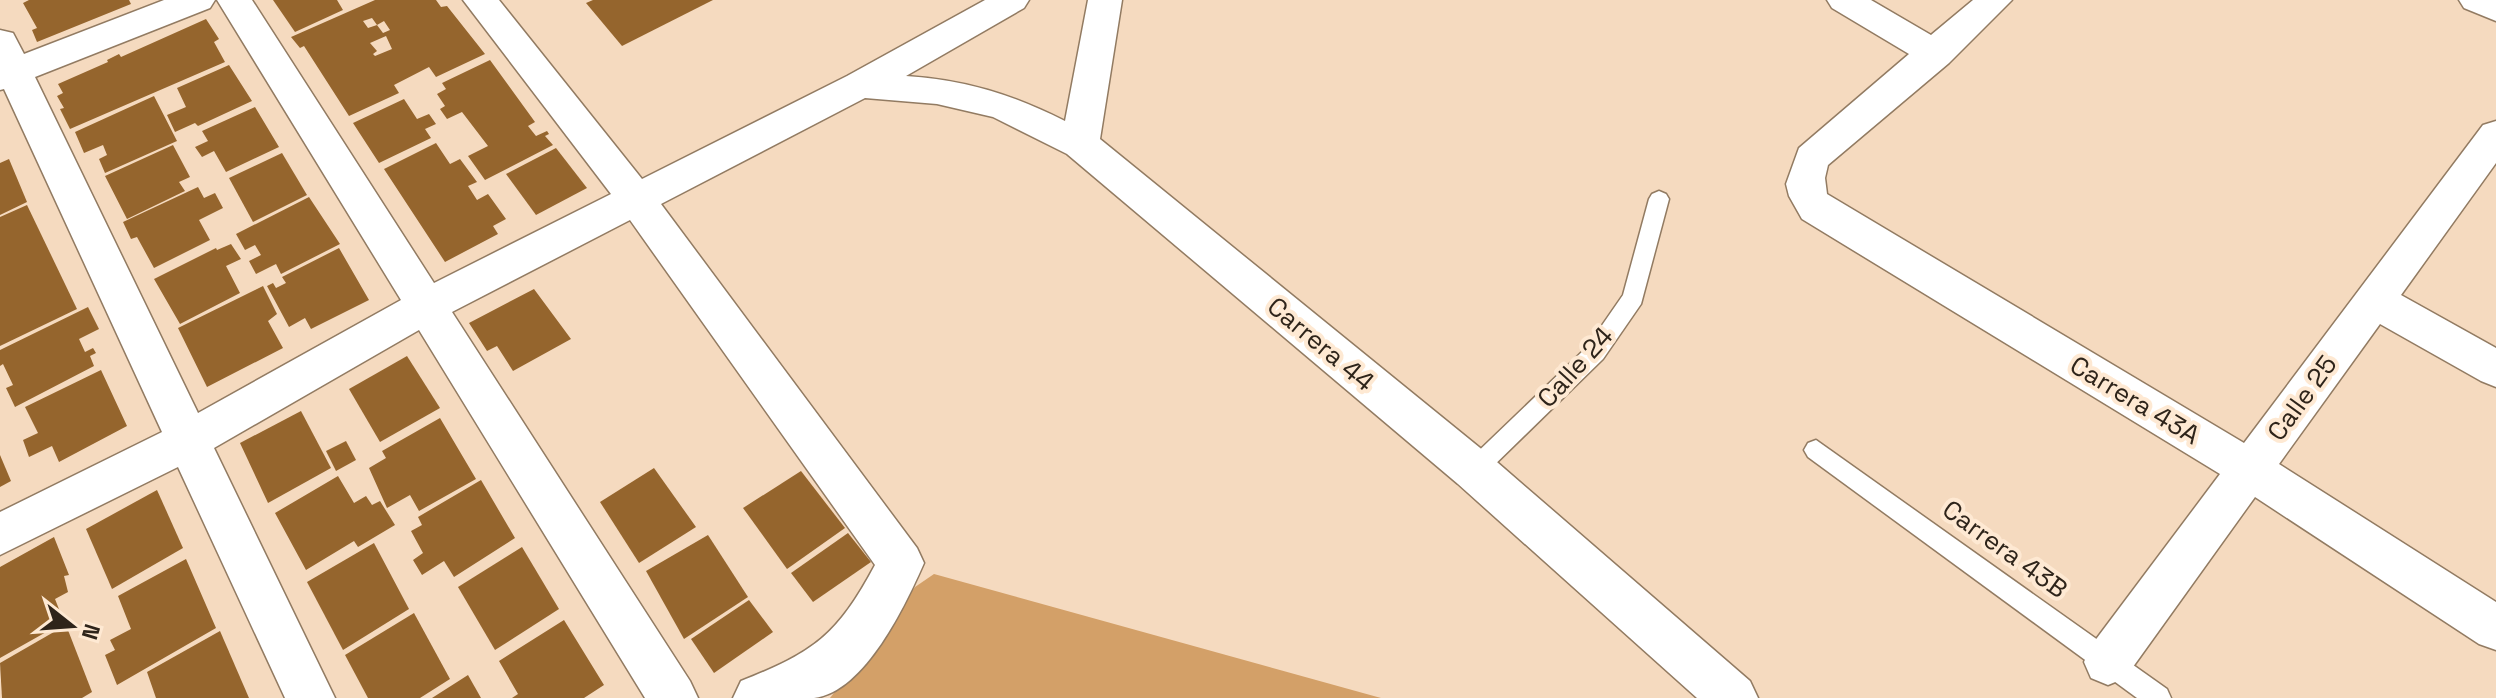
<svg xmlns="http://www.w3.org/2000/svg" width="2496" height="698" viewBox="0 0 2496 698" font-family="'Space Grotesk',sans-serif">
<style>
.forest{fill:#d3a068}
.building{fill:#95652d;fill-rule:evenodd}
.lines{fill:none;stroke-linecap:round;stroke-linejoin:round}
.service-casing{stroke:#927b62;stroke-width:3}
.minor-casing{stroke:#927b62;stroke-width:3}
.service{fill:#fff;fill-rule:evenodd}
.minor{fill:#fff;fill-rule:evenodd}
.labels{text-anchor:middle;stroke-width:8;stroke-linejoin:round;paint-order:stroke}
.street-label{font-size:26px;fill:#2e241a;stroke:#fee9d3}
</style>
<rect width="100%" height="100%" fill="#f5dabf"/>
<!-- forest -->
<path class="forest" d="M 934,574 L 1381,698 L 830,698 L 915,587 Z"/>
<!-- building -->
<g class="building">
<path d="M 29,0 L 129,0 L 131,4 L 37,42 L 32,30 L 37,28 L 23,3 Z"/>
<path d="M 273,0 L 337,0 L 343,10 L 295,32 Z"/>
<path d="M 375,0 L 436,0 L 441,7 L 447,6 L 485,54 L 436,77 L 429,67 L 394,85 L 399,93 L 349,116 L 304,46 L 300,48 L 291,37 ZM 372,18 L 377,25 L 384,21 L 390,30 L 383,33 L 377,25 L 368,28 L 363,21 ZM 386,36 L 392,49 L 375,56 L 373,54 L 377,51 L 370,43 Z"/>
<path d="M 593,0 L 713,0 L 622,46 L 586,3 Z"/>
<path d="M 206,19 L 219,39 L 214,42 L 225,62 L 70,129 L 60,109 L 64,108 L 57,96 L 63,93 L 58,84 L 108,62 L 107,60 L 119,54 L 121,57 Z"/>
<path d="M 490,60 L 535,122 L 528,126 L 536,136 L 547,131 L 549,134 L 545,136 L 553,145 L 485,180 L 468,156 L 488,146 L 462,112 L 447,119 L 440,109 L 445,106 L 437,94 L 446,89 L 442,83 Z"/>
<path d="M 229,65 L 252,101 L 198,126 L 195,123 L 175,132 L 167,115 L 186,107 L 177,88 Z"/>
<path d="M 154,96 L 177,141 L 105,173 L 99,159 L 107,155 L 103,145 L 84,153 L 75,132 Z"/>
<path d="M 404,99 L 417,119 L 429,114 L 436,124 L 425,129 L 431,138 L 379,163 L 353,123 Z"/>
<path d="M 255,107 L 279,147 L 226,172 L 214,151 L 202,157 L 195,147 L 208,141 L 202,131 Z"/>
<path d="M 436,143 L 450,164 L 460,159 L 477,182 L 468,186 L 477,200 L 488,194 L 506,219 L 493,226 L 498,234 L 445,262 L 384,169 Z"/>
<path d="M 173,145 L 190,177 L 179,182 L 185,191 L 127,219 L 105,176 Z"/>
<path d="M 556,148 L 587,188 L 536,215 L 506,174 Z"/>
<path d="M 282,153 L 307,195 L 253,222 L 229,178 Z"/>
<path d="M 9,159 L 27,202 L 0,215 L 0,163 Z"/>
<path d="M 198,187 L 204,198 L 215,193 L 223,208 L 199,220 L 210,240 L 154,268 L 137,237 L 131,239 L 123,222 Z"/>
<path d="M 309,197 L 340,244 L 281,274 L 276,264 L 256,274 L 249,261 L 261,255 L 255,245 L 245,250 L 236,234 Z"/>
<path d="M 27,205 L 77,309 L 0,346 L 0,217 Z"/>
<path d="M 231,244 L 241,259 L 226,266 L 240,293 L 180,324 L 154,279 L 216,248 L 217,250 Z"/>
<path d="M 339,248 L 369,300 L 311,329 L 305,318 L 289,327 L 267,286 L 273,283 L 276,288 L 286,283 L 282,277 Z"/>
<path d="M 263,286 L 277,314 L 268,321 L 283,348 L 207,387 L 178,328 Z"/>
<path d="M 534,289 L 571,339 L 513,371 L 497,346 L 487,351 L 469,323 Z"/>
<path d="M 88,307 L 99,329 L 79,339 L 85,352 L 93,348 L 96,353 L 90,356 L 94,366 L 15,407 L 6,388 L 13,385 L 3,364 L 0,366 L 0,350 Z"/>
<path d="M 407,356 L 440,408 L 380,442 L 349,389 Z"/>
<path d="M 101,370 L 127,426 L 59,462 L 52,446 L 29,457 L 23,440 L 38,433 L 25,407 Z"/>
<path d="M 301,411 L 331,468 L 268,503 L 240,443 Z"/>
<path d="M 440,418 L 476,479 L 419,511 L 410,495 L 387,508 L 369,468 L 386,458 L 382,451 Z"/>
<path d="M 346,441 L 356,460 L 336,471 L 326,451 Z"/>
<path d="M 0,455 L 11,481 L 0,487 Z"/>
<path d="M 654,468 L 696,527 L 639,563 L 600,502 Z"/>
<path d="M 801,471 L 845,528 L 787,569 L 743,508 Z"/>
<path d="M 338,476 L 354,503 L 366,496 L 372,505 L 380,501 L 395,525 L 358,547 L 354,541 L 306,570 L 275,513 Z"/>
<path d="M 481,480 L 515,538 L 454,577 L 444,561 L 422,575 L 413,560 L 423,553 L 411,531 L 422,525 L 418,517 Z"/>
<path d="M 157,490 L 183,548 L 112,589 L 86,529 Z"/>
<path d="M 848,533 L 871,562 L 813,602 L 791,573 Z"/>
<path d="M 708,535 L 748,597 L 684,639 L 646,571 Z"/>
<path d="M 54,537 L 69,575 L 64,576 L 68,592 L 55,599 L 64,622 L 0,658 L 0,567 Z"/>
<path d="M 374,543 L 409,609 L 343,650 L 307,582 Z"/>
<path d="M 522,547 L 559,609 L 495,650 L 458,587 Z"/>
<path d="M 186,559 L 216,628 L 117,685 L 105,655 L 115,650 L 110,640 L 131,629 L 118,596 Z"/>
<path d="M 749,600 L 773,632 L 714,673 L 691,639 Z"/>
<path d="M 414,613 L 450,679 L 420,698 L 368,698 L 345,655 Z"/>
<path d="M 564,620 L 604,685 L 584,698 L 512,698 L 518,694 L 499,661 Z"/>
<path d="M 66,625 L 92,692 L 82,698 L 2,698 L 0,663 Z"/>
<path d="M 220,631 L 249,698 L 156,698 L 147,672 Z"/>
<path d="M 468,675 L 481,698 L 432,698 Z"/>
</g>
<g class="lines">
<!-- service casing -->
<g class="service-casing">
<g id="service">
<path d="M 1659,191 L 1666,194 L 1669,199 L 1641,304 L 1603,359 L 1482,477 L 1474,480 L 1466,477 L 1462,470 L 1466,463 L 1587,347 L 1623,295 L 1649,199 L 1652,194 Z"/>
<path d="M 1816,440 L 2167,689 L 2171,698 L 2137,698 L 1808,457 L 1804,450 L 1808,443 Z"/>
</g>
</g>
<!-- minor casing -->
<g class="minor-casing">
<g id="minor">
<path d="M 164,0 L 215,0 L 210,8 L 35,77 L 198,413 L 401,300 L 217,0 L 252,0 L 434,283 L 611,194 L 463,0 L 499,0 L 642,179 L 847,76 L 985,0 L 1029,0 L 1024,8 L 906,76 C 966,80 1011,94 1065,121 L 1088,0 L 1122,0 L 1100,139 L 1490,456 L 1750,681 L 1758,698 L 1697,698 L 1458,484 L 1067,154 L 993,117 L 937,104 L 865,98 L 661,204 L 917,548 L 924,563 C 906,604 865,692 814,698 C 788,698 760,698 733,698 L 741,681 C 814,652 837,636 875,565 L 630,220 L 452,312 L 690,681 L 698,698 L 645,698 L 419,330 L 214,448 L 335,698 L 285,698 L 178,467 L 0,555 L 0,512 L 162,432 L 4,89 L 0,90 L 0,30 L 13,33 L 24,54 Z"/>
<path d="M 1827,0 L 1871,0 L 1931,35 L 1973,0 L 2012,0 L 1949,63 L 1828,165 L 1825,178 L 1827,194 L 2244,443 L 2483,125 L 2496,121 L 2496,163 L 2401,295 L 2496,348 L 2496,387 L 2481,381 L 2380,324 L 2279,464 L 2496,602 L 2496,650 L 2479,644 L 2255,497 L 2125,678 L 2108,685 L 2091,678 L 2084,662 L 2091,646 L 2220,474 L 1802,219 L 1789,196 L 1786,184 L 1799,148 L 1909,54 L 1832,8 Z"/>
<path d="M 2459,0 L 2496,0 L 2496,21 L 2464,8 Z"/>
</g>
</g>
<!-- service -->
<use href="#service" class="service"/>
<!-- minor -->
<use href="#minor" class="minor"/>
</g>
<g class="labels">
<!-- street labels -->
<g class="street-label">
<text transform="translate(1321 344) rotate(40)" y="9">Carrera 44</text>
<text transform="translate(1575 367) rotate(-48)" y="9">Calle 24</text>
<text transform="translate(2302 398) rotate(-54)" y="9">Calle 25</text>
<text transform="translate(2135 400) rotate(31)" y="9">Carrera 43A</text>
<text transform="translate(2005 549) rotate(36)" y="9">Carrera 43B</text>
</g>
</g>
<!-- north arrow -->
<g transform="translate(72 626) rotate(107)" stroke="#fee9d3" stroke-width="6" paint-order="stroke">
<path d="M0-6L14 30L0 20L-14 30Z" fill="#2e241a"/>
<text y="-12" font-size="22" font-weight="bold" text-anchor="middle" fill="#2e241a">N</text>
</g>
</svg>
